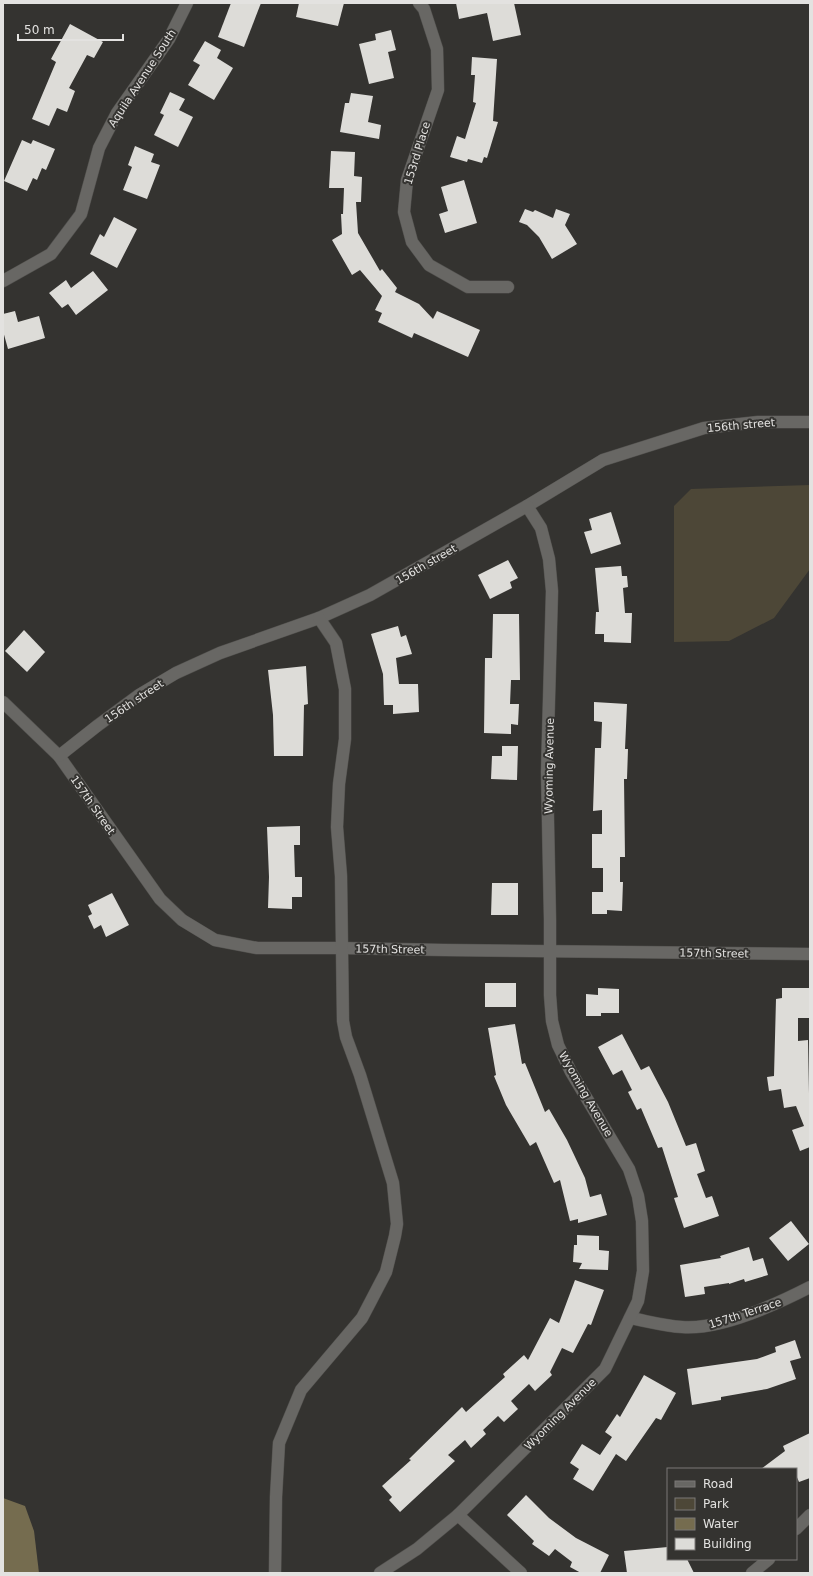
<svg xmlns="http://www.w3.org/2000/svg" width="813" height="1576" viewBox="0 0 813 1576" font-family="'DejaVu Sans',sans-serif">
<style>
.green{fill:#4d4737}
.water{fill:#756c4f}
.building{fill:#dddcd8}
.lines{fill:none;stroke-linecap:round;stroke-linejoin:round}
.street-casing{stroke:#504f4c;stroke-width:13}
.street{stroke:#686764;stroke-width:12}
.labels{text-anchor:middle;stroke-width:4;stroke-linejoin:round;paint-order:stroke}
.street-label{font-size:11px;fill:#e3e2e0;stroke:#343330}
</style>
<rect width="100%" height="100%" fill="#343330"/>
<!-- green -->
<path class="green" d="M 810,485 L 810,569 L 774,618 L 729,641 L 674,642 L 674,506 L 691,489 Z"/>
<!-- water -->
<path class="water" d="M 3,1498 L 25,1506 L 34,1531 L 39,1573 L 3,1573 Z"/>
<!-- building -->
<g class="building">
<path d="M 231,3 L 261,3 L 244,47 L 218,37 Z"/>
<path d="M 299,3 L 344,3 L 338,26 L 296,17 Z"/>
<path d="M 456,3 L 514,3 L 521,35 L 493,41 L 487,13 L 459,19 Z"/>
<path d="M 70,24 L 103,42 L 94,58 L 87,55 L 69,88 L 75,91 L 67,112 L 57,108 L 49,126 L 32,119 L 56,62 L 51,59 Z"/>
<path d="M 391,30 L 396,50 L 388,52 L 394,78 L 369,84 L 359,44 L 376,40 L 375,34 Z"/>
<path d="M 205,41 L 221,50 L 217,58 L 233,68 L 214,100 L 188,85 L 200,65 L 193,61 Z"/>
<path d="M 472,57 L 497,59 L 493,121 L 498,122 L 487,158 L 484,157 L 482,163 L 468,159 L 467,162 L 450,157 L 457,136 L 465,139 L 476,103 L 473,102 L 475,75 L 471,75 Z"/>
<path d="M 170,92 L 185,99 L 179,110 L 193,117 L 178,147 L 154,135 L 164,115 L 160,113 Z"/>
<path d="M 351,93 L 373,96 L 368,122 L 381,125 L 379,139 L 340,132 L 345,103 L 349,103 Z"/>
<path d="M 22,140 L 31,144 L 33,140 L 55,149 L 46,170 L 42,168 L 37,180 L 33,178 L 27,191 L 4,181 Z"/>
<path d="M 135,146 L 154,154 L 151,162 L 160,165 L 147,199 L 123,190 L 132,167 L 128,165 Z"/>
<path d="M 331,151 L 355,152 L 354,176 L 362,177 L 361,202 L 356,202 L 358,233 L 380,271 L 382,269 L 397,288 L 395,292 L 419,304 L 433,319 L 437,311 L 480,330 L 468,357 L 414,333 L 412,338 L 378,322 L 382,313 L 375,310 L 382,296 L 360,270 L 352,275 L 332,240 L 342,234 L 341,214 L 343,214 L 344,188 L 329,188 Z"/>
<path d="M 464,180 L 477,223 L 445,233 L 439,214 L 448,211 L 441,187 Z"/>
<path d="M 525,209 L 533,212 L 535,210 L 553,218 L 556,209 L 570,214 L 565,225 L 577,244 L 552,259 L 539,237 L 527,225 L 519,222 Z"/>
<path d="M 114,217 L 137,229 L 117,268 L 90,254 L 100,234 L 104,237 Z"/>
<path d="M 93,271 L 108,290 L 76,315 L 68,304 L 62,308 L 49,293 L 66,280 L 71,288 Z"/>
<path d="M 15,311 L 18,322 L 39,316 L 45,338 L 8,349 L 3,331 L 3,314 Z"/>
<path d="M 611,512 L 621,544 L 591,554 L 584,532 L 592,530 L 589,519 Z"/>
<path d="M 508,560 L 518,578 L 510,582 L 512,588 L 490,599 L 478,575 Z"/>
<path d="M 621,566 L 622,576 L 627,576 L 628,587 L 623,588 L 625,613 L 632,613 L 631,643 L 604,642 L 604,634 L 595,634 L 596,612 L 599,612 L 595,568 Z"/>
<path d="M 493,614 L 519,614 L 520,680 L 511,680 L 510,704 L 519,704 L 518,725 L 511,724 L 511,734 L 484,733 L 485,658 L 492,658 Z"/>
<path d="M 398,626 L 401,637 L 406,635 L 412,654 L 396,658 L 399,684 L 418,684 L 419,712 L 393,714 L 393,705 L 384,705 L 383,674 L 371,634 Z"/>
<path d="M 24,630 L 45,652 L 27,672 L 5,651 Z"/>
<path d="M 306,666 L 308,704 L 304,705 L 303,756 L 274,756 L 273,715 L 268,670 Z"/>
<path d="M 594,702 L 627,704 L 625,749 L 628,749 L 627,779 L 624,779 L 625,857 L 620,857 L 620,882 L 623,882 L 622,911 L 607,910 L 607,914 L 592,914 L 592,892 L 603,892 L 603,868 L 592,868 L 592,834 L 602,834 L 602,810 L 593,811 L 595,748 L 601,748 L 602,722 L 594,721 Z"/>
<path d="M 502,746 L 518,746 L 517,780 L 491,779 L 492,756 L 502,756 Z"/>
<path d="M 300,826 L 300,845 L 294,845 L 295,877 L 302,877 L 302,897 L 292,897 L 292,909 L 268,908 L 269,877 L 267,827 Z"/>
<path d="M 492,883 L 518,883 L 518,915 L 491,915 Z"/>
<path d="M 112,893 L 129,925 L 106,937 L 101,925 L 94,929 L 88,916 L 92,914 L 88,905 Z"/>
<rect x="485" y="983" width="31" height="24"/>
<path d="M 598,988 L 619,989 L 619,1013 L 601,1013 L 601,1016 L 586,1016 L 586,994 L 598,995 Z"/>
<path d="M 782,988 L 810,988 L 810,1018 L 798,1018 L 798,1041 L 808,1040 L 810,1147 L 800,1151 L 792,1130 L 804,1126 L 796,1106 L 784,1108 L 781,1089 L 769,1091 L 767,1077 L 774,1076 L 776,999 L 782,998 Z"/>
<path d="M 515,1024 L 522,1064 L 525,1063 L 545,1112 L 549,1109 L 567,1140 L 585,1178 L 590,1197 L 601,1194 L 607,1215 L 578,1223 L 578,1219 L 570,1221 L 560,1180 L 554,1183 L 536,1142 L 530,1146 L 506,1105 L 494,1076 L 496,1075 L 488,1028 Z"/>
<path d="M 622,1034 L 641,1070 L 649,1066 L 668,1102 L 686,1146 L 696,1143 L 705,1171 L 697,1174 L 706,1198 L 712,1196 L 719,1216 L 684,1228 L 674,1198 L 678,1197 L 662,1147 L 658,1148 L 641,1108 L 637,1110 L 628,1092 L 632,1090 L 622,1070 L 613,1075 L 598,1047 Z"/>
<path d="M 791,1221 L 809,1244 L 788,1261 L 769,1238 Z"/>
<path d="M 577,1235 L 599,1236 L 599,1250 L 609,1251 L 608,1270 L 579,1269 L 582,1263 L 573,1262 L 574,1245 L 577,1245 Z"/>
<path d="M 749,1247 L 753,1261 L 763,1258 L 768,1275 L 745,1282 L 744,1279 L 729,1284 L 729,1283 L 704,1287 L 705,1294 L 685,1297 L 680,1265 L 721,1258 L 720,1256 Z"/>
<path d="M 575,1280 L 604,1290 L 591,1325 L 588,1324 L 573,1353 L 562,1348 L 550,1372 L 552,1375 L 535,1391 L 529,1384 L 511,1401 L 518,1409 L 504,1422 L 498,1416 L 483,1430 L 486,1434 L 471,1448 L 465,1440 L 448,1455 L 455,1461 L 400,1512 L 389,1500 L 392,1497 L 382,1486 L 411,1460 L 409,1459 L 462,1407 L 466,1412 L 505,1377 L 503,1374 L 524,1355 L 528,1360 L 550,1318 L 559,1323 Z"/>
<path d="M 795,1340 L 801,1358 L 790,1361 L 796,1379 L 767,1389 L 721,1397 L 721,1400 L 692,1405 L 687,1369 L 757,1359 L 776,1352 L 775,1347 Z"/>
<path d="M 644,1375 L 676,1393 L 661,1420 L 656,1418 L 626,1461 L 616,1454 L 593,1491 L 573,1479 L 579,1469 L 570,1463 L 582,1444 L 600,1455 L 612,1437 L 605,1432 L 617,1414 L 620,1417 Z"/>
<path d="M 810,1433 L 810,1478 L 799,1482 L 796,1475 L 796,1469 L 761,1469 L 785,1451 L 783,1446 Z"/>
<path d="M 526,1495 L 549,1518 L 576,1538 L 609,1555 L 600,1573 L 581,1573 L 570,1567 L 572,1562 L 555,1549 L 549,1556 L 532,1544 L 534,1541 L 507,1515 Z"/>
<path d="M 668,1547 L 668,1559 L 687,1559 L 694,1573 L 627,1573 L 624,1551 Z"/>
</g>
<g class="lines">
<!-- street casing -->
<g class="street-casing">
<g id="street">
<path d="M 419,3 L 424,9 L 437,49 L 438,90 L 407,180 L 404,212 L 412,242 L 429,265 L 468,287 L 508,287"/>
<path d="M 3,281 L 51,254 L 81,214 L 99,148 L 117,113 L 169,39 L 187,3"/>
<path d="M 3,702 L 59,756 L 160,899 L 182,920 L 215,940 L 257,948 L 341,948 L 444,950 L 810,954"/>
<path d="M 59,756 L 97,726 L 139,695 L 176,673 L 220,653 L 319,618 L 370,595 L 527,506 L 603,460 L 704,428 L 758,422 L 810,422"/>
<path d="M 630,1318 C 647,1321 664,1326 682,1327 C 721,1330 775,1305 810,1287"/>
<path d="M 458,1515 L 521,1573"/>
<path d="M 796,1529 L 810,1515"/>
<path d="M 275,1573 L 276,1497 L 279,1443 L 301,1390 L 362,1318 L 386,1272 L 395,1236 L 397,1224 L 393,1183 L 360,1075 L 346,1037 L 343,1021 L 341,876 L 337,827 L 339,784 L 345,739 L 345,689 L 336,643 L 319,618"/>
<path d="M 380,1573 L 417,1549 L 458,1515 L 605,1369 L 638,1301 L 643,1271 L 642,1221 L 638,1196 L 629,1169 L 571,1072 L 558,1045 L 552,1021 L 550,995 L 550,920 L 547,772 L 552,591 L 549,559 L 541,528 L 527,506"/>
<path d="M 752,1573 L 769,1559"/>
</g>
</g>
<!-- street -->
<use href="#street" class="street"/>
</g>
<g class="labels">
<!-- street labels -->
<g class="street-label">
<text transform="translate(142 78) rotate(-57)" y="4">Aquila Avenue South</text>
<text transform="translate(417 153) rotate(-73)" y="4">153rd Place</text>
<text transform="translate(741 425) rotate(-5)" y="4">156th street</text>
<text transform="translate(426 564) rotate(-30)" y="4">156th street</text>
<text transform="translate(134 701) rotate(-34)" y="4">156th street</text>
<text transform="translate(549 766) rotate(-89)" y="4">Wyoming Avenue</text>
<text transform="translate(93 805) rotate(55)" y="4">157th Street</text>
<text transform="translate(390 949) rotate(1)" y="4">157th Street</text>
<text transform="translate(714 953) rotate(1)" y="4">157th Street</text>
<text transform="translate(586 1094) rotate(60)" y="4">Wyoming Avenue</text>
<text transform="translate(745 1313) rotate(-18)" y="4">157th Terrace</text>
<text transform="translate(560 1414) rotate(-45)" y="4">Wyoming Avenue</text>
</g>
</g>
<!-- border -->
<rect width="813" height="1576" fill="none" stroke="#e3e2e0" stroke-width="8"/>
<!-- legend -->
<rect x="667" y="1468" width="130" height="92" fill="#343330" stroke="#7a7976"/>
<rect x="675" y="1481" width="20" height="6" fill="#686764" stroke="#7a7976"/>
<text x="703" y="1488" font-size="12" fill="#e3e2e0">Road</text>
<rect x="675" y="1498" width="20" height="12" fill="#4d4737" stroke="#7a7976"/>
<text x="703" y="1508" font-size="12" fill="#e3e2e0">Park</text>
<rect x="675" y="1518" width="20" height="12" fill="#756c4f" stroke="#7a7976"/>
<text x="703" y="1528" font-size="12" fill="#e3e2e0">Water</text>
<rect x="675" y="1538" width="20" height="12" fill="#dddcd8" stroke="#7a7976"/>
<text x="703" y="1548" font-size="12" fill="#e3e2e0">Building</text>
<!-- scale -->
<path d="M18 34v6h105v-6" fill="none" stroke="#e3e2e0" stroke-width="2"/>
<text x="24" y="34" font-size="12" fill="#e3e2e0" stroke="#343330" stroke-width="3" paint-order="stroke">50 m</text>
</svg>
